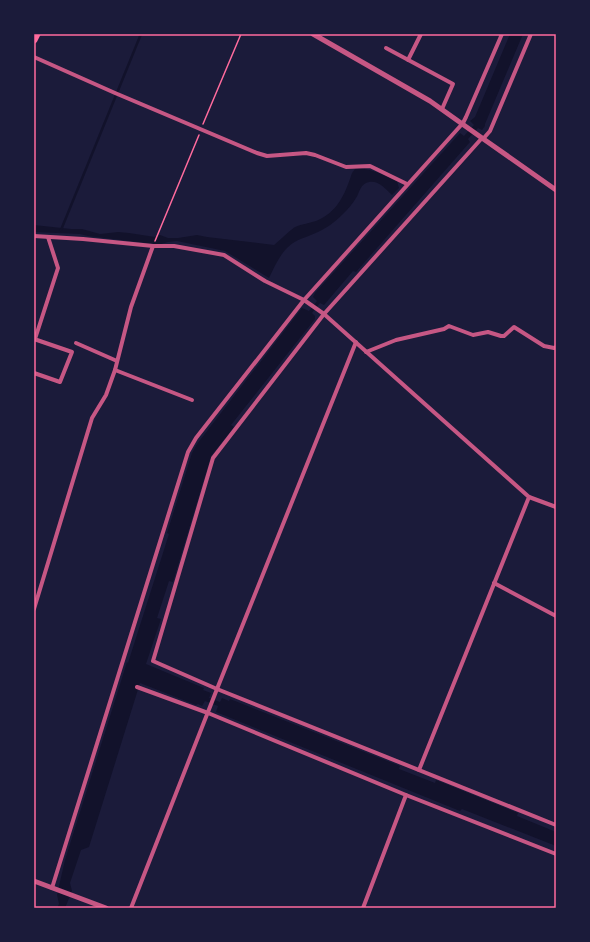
<svg xmlns="http://www.w3.org/2000/svg" width="590" height="942" viewBox="0 0 590 942" font-family="Raleway,sans-serif">
<style>
.water{fill:#12122b}
.lines{fill:none;stroke-linecap:round;stroke-linejoin:round}
.stream{stroke:#12122b;stroke-width:2.5}
.path{stroke:#ff6b9d;stroke-width:1.5}
.minor{stroke:#c65784;stroke-width:4}
.tertiary{stroke:#c65784;stroke-width:5}
.trunk{stroke:#ff6b9d;stroke-width:7}
.neatline{fill:none;stroke:#ff6b9d;stroke-width:1.5}
</style>
<rect width="100%" height="100%" fill="#1b1b3a"/>
<!-- water -->
<g class="water">
<path d="M 510,34 L 523,34 L 485,124 L 485,126 L 482,130 L 478,128 L 468,139 L 470,142 L 356,272 L 353,271 L 324,305 L 320,303 L 312,313 L 315,316 L 315,319 L 231,425 L 234,427 L 211,456 L 173,582 L 169,581 L 157,618 L 161,619 L 146,664 L 204,688 L 203,690 L 211,693 L 209,698 L 220,702 L 222,698 L 229,701 L 230,699 L 400,766 L 399,769 L 435,783 L 436,780 L 518,813 L 517,816 L 556,832 L 556,846 L 462,809 L 460,811 L 216,712 L 218,706 L 205,701 L 202,706 L 198,704 L 196,705 L 140,683 L 89,847 L 81,850 L 70,883 L 72,891 L 65,908 L 57,908 L 59,904 L 57,895 L 65,860 L 127,662 L 128,663 L 169,534 L 167,533 L 192,453 L 197,444 L 302,308 L 309,311 L 317,301 L 313,297 L 315,293 L 460,133 L 464,136 L 474,125 L 470,121 L 475,117 Z"/>
<path d="M 359,168 C 374,170 385,175 397,181 L 399,188 L 392,195 C 386,189 378,180 369,182 C 360,184 360,192 356,198 C 353,203 348,209 344,213 C 338,219 330,226 322,230 C 310,237 296,238 287,248 C 279,256 274,268 269,278 L 225,251 L 177,241 L 168,242 L 161,244 L 155,244 L 88,236 L 80,234 L 34,232 L 34,225 L 71,229 L 82,229 L 100,234 L 118,232 L 129,233 L 155,237 L 160,235 L 168,238 L 178,238 L 197,235 L 207,237 L 274,245 C 280,240 289,231 295,227 C 302,224 310,223 316,221 C 338,212 345,194 352,173 L 355,169 Z"/>
</g>
<g class="lines">
<!-- stream -->
<path class="stream" d="M 61,230 L 141,34"/>
<!-- path -->
<g class="path">
<path d="M 203,124 L 241,34"/>
<path d="M 155,241 L 199,135"/>
</g>
<!-- minor -->
<g class="minor">
<path d="M 386,48 L 453,84 L 442,109"/>
<path d="M 34,57 L 115,93 L 257,153 L 267,156 L 306,153 L 315,155 L 346,167 L 370,166 L 407,184"/>
<path d="M 408,60 L 421,34"/>
<path d="M 482,138 L 324,314 L 213,458 L 153,661 L 217,689 L 556,825"/>
<path d="M 483,139 L 490,131 L 531,34"/>
<path d="M 34,236 L 83,239 L 153,246 L 174,246 L 224,255 L 265,281 L 304,300 L 324,314 L 529,497 L 419,770"/>
<path d="M 34,339 L 72,352 L 60,382 L 34,373"/>
<path d="M 35,339 L 58,268 L 48,237"/>
<path d="M 76,343 L 117,361"/>
<path d="M 366,352 L 396,340 L 444,329 L 449,326 L 473,335 L 488,332 L 501,336 L 504,336 L 514,327 L 544,346 L 554,348 L 556,347"/>
<path d="M 115,370 L 192,400"/>
<path d="M 529,497 L 556,507"/>
<path d="M 494,583 L 556,616"/>
<path d="M 34,609 L 92,418 L 106,395 L 115,370 L 131,307 L 153,246"/>
<path d="M 137,687 L 208,713 L 406,795 L 556,854"/>
<path d="M 52,888 L 188,452 L 196,438 L 304,300 L 463,123 L 466,117 L 502,34"/>
<path d="M 131,908 L 217,689 L 356,342"/>
<path d="M 363,908 L 406,795"/>
</g>
<!-- tertiary -->
<g class="tertiary">
<path d="M 313,34 L 430,101 L 482,138 L 556,190"/>
<path d="M 34,881 L 106,908"/>
</g>
<!-- trunk -->
<path class="trunk" d="M 34,40 L 37,34"/>
</g>
<!-- border -->
<rect width="590" height="942" fill="none" stroke="#1b1b3a" stroke-width="70"/>
<rect x="35" y="35" width="520" height="872" class="neatline"/>
</svg>
